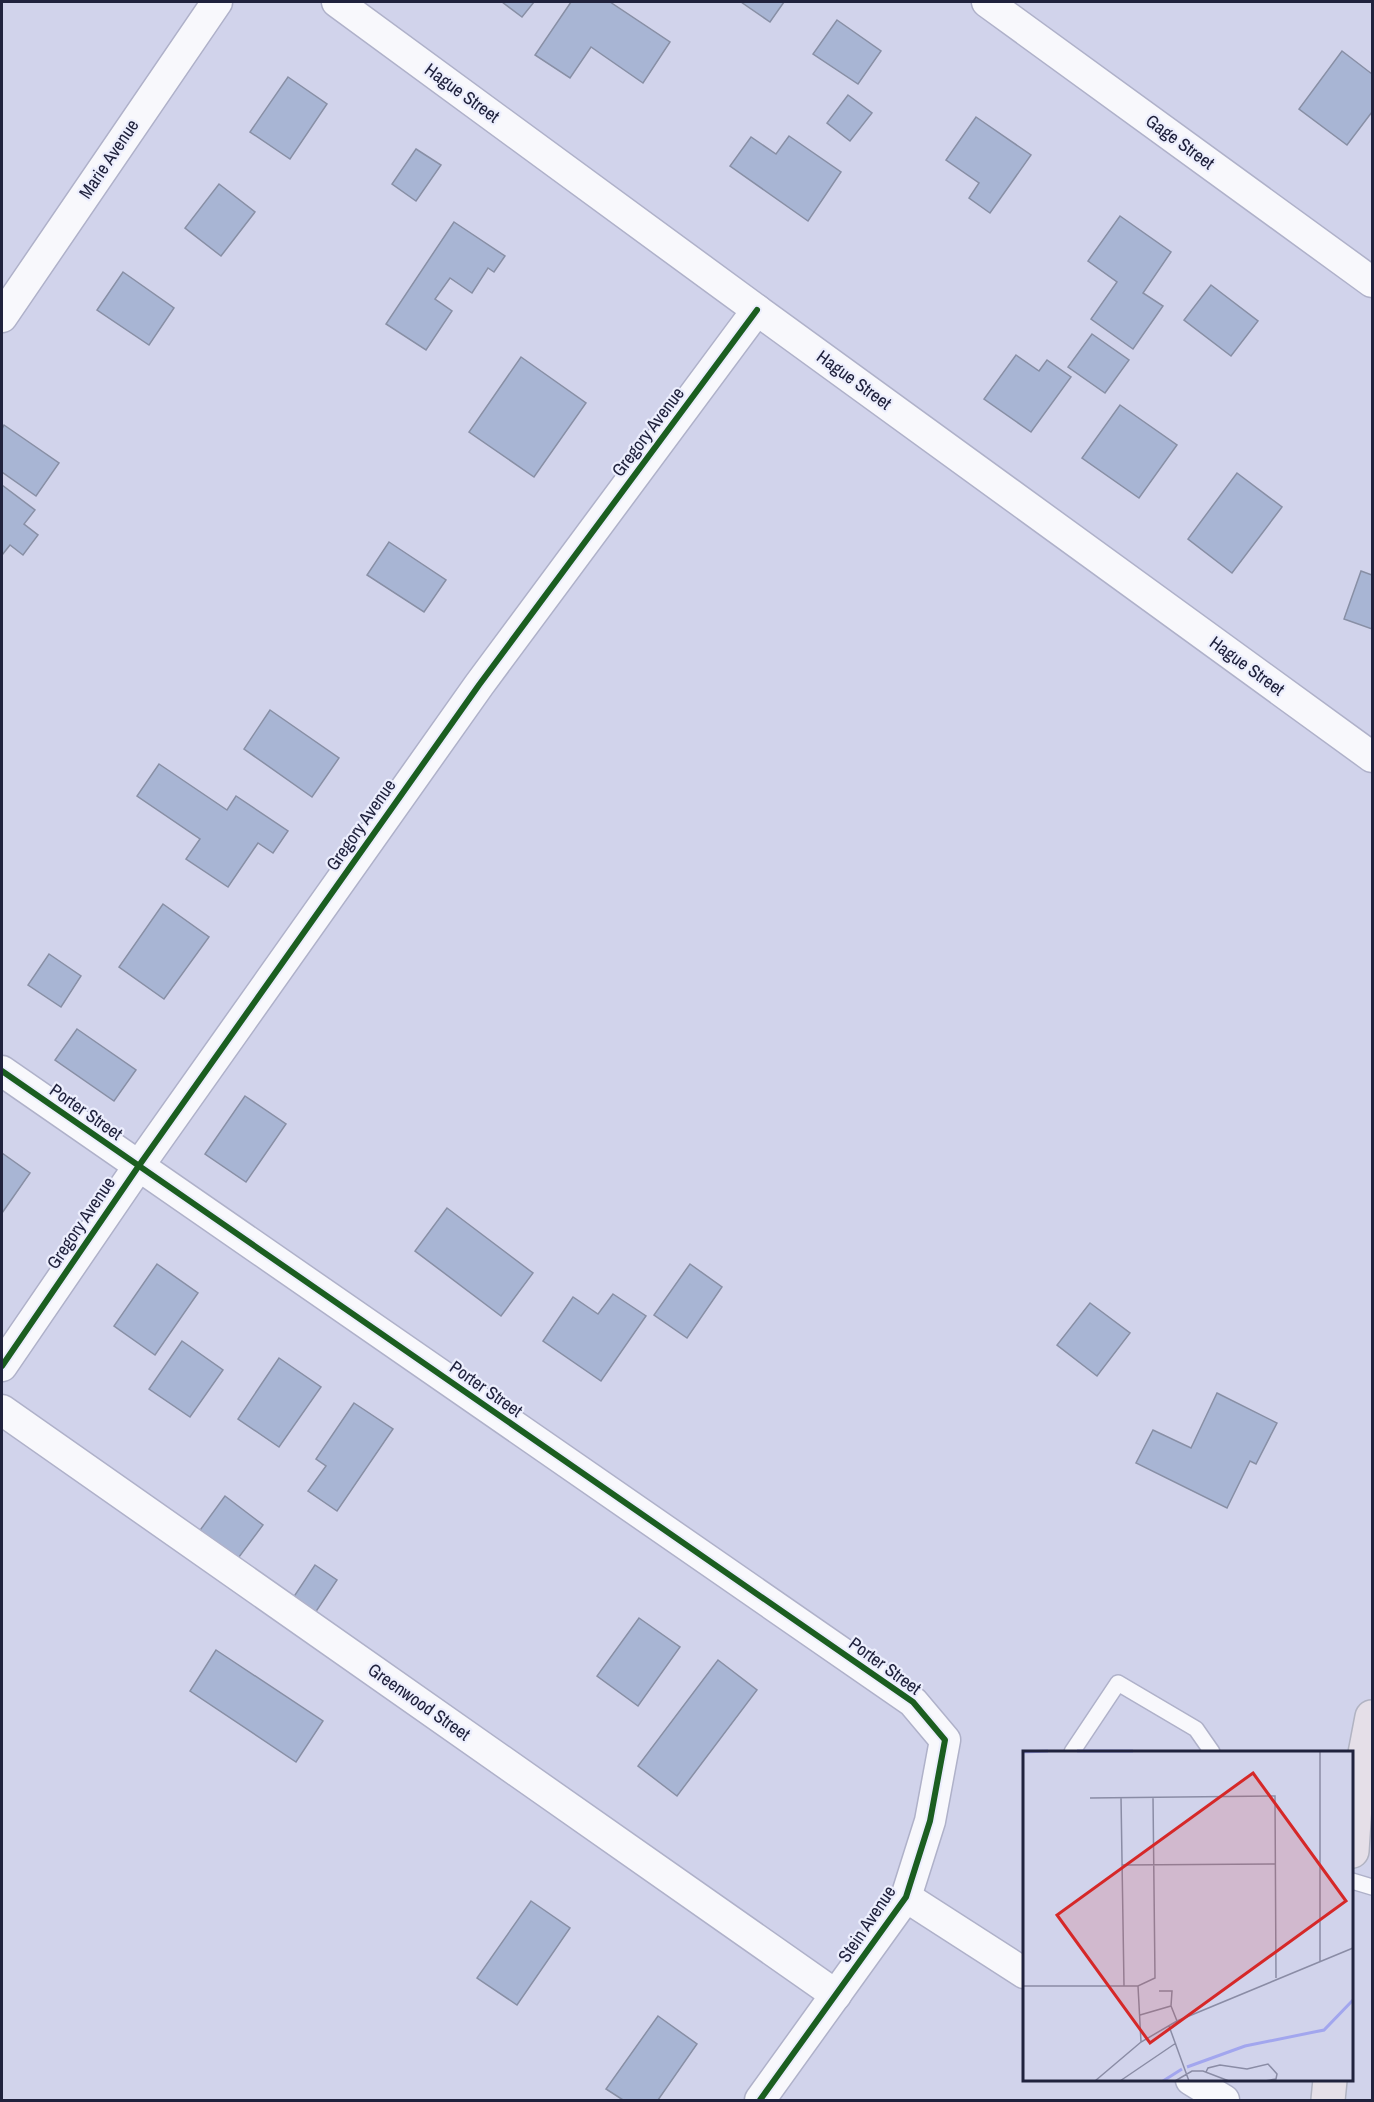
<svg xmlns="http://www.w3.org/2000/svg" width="1374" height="2102" viewBox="0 0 1374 2102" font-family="'Archivo Narrow',sans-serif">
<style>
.building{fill:#a8b5d4;stroke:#888fa5;stroke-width:1.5}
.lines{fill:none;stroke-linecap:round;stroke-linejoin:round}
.lane-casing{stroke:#afb1c9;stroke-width:18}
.street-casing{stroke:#afb1c9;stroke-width:33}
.primary-casing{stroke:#b1b3c2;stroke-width:36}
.lane{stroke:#f8f8fc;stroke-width:15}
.street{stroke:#f8f8fc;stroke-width:30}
.primary{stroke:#e5dfe8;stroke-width:33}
.cycleway-casing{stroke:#eceefd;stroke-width:10}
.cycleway{stroke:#1b5e20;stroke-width:6}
.labels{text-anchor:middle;stroke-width:4.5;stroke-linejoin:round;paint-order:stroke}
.street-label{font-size:18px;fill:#20223d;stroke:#eceefd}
.inset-river{fill:none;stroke:#a2a6ee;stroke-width:3}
.inset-road{fill:none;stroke:#8a8ca5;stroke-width:1.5}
.view{fill:#d62828;fill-opacity:0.15;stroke:#d62828;stroke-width:3}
.inset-edge{fill:none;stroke:#20223d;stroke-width:3}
</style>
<rect width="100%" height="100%" fill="#d1d3eb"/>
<!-- building -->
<g class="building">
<path d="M 502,2 L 534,2 L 522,17 Z"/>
<path d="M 571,2 L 610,2 L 670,42 L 643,83 L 591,47 L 570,78 L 535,55 Z"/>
<path d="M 741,2 L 784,2 L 770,22 Z"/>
<path d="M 837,20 L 881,51 L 858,84 L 813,54 Z"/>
<path d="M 1342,51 L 1372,74 L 1372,112 L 1347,145 L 1299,109 Z"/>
<path d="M 288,77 L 327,104 L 290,159 L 250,132 Z"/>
<path d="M 848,95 L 872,113 L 850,141 L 827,123 Z"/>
<path d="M 976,117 L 1031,155 L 990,213 L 969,198 L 979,183 L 946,160 Z"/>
<path d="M 789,136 L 841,172 L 808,221 L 730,166 L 751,137 L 776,154 Z"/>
<path d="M 416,149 L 441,165 L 416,201 L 392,184 Z"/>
<path d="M 219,184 L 255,212 L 221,256 L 185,228 Z"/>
<path d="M 1120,216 L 1171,252 L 1143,293 L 1163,306 L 1133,349 L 1091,319 L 1117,282 L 1088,261 Z"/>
<path d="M 454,222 L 505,256 L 494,272 L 488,268 L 472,293 L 450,278 L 435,299 L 452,311 L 426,350 L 386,324 Z"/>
<path d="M 123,272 L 174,308 L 149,345 L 97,310 Z"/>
<path d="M 1211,285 L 1258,321 L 1231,356 L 1184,320 Z"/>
<path d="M 1092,334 L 1129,360 L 1105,393 L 1068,367 Z"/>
<path d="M 1016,355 L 1039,371 L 1047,360 L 1071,377 L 1031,432 L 984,399 Z"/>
<path d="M 521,357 L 586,403 L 534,477 L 469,432 Z"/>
<path d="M 1120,405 L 1177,445 L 1139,498 L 1082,458 Z"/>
<path d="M 4,425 L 59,463 L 36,496 L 2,472 L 2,429 Z"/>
<path d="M 1237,473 L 1282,507 L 1232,573 L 1188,539 Z"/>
<path d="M 2,485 L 35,510 L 24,524 L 38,535 L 23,555 L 10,545 L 2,555 Z"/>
<path d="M 389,542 L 446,580 L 424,612 L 367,575 Z"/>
<path d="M 1361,571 L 1372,575 L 1372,629 L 1344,619 Z"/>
<path d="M 270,710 L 339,758 L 312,797 L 244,749 Z"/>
<path d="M 159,764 L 227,810 L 236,796 L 288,831 L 273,853 L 258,843 L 228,887 L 186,859 L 200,839 L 137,796 Z"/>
<path d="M 163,904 L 209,937 L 164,999 L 119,967 Z"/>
<path d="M 49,954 L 81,976 L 61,1007 L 28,985 Z"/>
<path d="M 77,1029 L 136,1070 L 114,1101 L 55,1060 Z"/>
<path d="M 245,1096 L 286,1124 L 246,1182 L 205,1154 Z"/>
<path d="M 2,1153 L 30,1173 L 2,1213 Z"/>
<path d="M 447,1208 L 533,1273 L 501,1316 L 415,1251 Z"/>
<path d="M 157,1264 L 198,1293 L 155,1355 L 114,1326 Z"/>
<path d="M 690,1264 L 722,1287 L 687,1338 L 654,1315 Z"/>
<path d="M 613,1294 L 646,1316 L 601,1381 L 543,1341 L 573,1297 L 598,1314 Z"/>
<path d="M 1090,1303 L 1130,1333 L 1097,1376 L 1057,1345 Z"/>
<path d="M 182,1341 L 223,1370 L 190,1417 L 149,1389 Z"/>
<path d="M 279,1358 L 321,1387 L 279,1447 L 238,1419 Z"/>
<path d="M 1217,1393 L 1277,1423 L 1256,1464 L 1250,1461 L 1227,1508 L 1136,1463 L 1153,1430 L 1191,1448 Z"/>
<path d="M 354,1403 L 393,1429 L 337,1511 L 308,1491 L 326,1466 L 316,1459 Z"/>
<path d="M 225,1496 L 263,1525 L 236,1561 L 198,1533 Z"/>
<path d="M 315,1565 L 337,1580 L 315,1613 L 293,1598 Z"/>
<path d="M 639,1618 L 680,1647 L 638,1706 L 597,1676 Z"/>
<path d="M 216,1650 L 323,1721 L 296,1762 L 190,1691 Z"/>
<path d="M 718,1660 L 757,1690 L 677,1796 L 638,1766 Z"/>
<path d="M 531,1901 L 570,1928 L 517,2005 L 477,1978 Z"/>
<path d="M 658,2016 L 697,2044 L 658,2100 L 623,2100 L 606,2089 Z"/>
</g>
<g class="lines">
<!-- lane casing -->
<g class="lane-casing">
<g id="lane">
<path d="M 1072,1752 L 1118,1683 L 1196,1729 L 1212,1752"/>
<path d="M 1352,1881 L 1372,1887"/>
</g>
</g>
<!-- street casing -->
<g class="street-casing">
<g id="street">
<path d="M 337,2 L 757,310 L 1372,757"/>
<path d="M 987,2 L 1372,282"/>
<path d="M 2,317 L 217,2"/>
<path d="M 2,1071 L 913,1702 L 945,1740 L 930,1821 L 906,1897 L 760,2100"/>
<path d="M 2,1366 L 138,1167 L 479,685 L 757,310"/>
<path d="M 2,1410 L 836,1995"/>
<path d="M 906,1897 L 1024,1973"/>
<path d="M 1191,2080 L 1224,2100"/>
</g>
</g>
<!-- primary casing -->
<g class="primary-casing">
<g id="primary">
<path d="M 1352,1851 L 1355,1806 L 1372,1717"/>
<path d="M 1328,2100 L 1330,2080"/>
</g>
</g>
<!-- lane -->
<use href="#lane" class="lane"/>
<!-- street -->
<use href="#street" class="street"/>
<!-- primary -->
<use href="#primary" class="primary"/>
<!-- cycleway casing -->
<g class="cycleway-casing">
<g id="cycleway">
<path d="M 2,1071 L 913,1702 L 945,1740 L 930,1821 L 906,1897 L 760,2100"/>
<path d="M 2,1366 L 138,1167 L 479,685 L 757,310"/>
</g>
</g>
<!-- cycleway -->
<use href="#cycleway" class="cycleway"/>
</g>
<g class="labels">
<!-- street labels -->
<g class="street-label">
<text transform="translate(462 93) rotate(36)" y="6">Hague Street</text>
<text transform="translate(1180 142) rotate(36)" y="6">Gage Street</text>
<text transform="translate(109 159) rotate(-56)" y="6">Marie Avenue</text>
<text transform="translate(854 380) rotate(36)" y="6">Hague Street</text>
<text transform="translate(648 432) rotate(-53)" y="6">Gregory Avenue</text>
<text transform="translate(1247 666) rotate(36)" y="6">Hague Street</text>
<text transform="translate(361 825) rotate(-55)" y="6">Gregory Avenue</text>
<text transform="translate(86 1112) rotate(35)" y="6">Porter Street</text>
<text transform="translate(81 1223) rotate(-56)" y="6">Gregory Avenue</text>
<text transform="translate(486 1389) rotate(35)" y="6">Porter Street</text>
<text transform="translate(885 1666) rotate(36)" y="6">Porter Street</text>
<text transform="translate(419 1702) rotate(35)" y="6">Greenwood Street</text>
<text transform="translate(867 1924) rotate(-56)" y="6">Stein Avenue</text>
</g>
</g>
<!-- overview -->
<g transform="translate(1023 1751)">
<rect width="330" height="330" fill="#d1d3eb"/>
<path class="inset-river" d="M 54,0 L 110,0M 0,1 L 25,0M 164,316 L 222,295 L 301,279 L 330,249M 140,330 L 159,318"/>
<path class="inset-road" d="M 98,46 L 101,235M 67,47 L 252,45 L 253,227M 99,114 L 253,113M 297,210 L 297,0M 0,235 L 115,235 L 132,227 L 130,46M 115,235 L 118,291M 136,240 L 149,240 L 148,255M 117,264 L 148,255 L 154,270M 146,275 L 166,330M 183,321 L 185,317 L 197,314 L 224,318 L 245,313 L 254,323 L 253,328 L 242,330M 72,330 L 118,291 L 154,270 L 330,197M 97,330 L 153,292M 152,330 L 169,320 L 180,320 L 206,330"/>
<path class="view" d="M 230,22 L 323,150 L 127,292 L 34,164 Z"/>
<rect width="330" height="330" class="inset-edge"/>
</g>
<!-- border -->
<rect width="1374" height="2102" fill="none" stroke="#20223d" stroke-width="6"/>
</svg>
